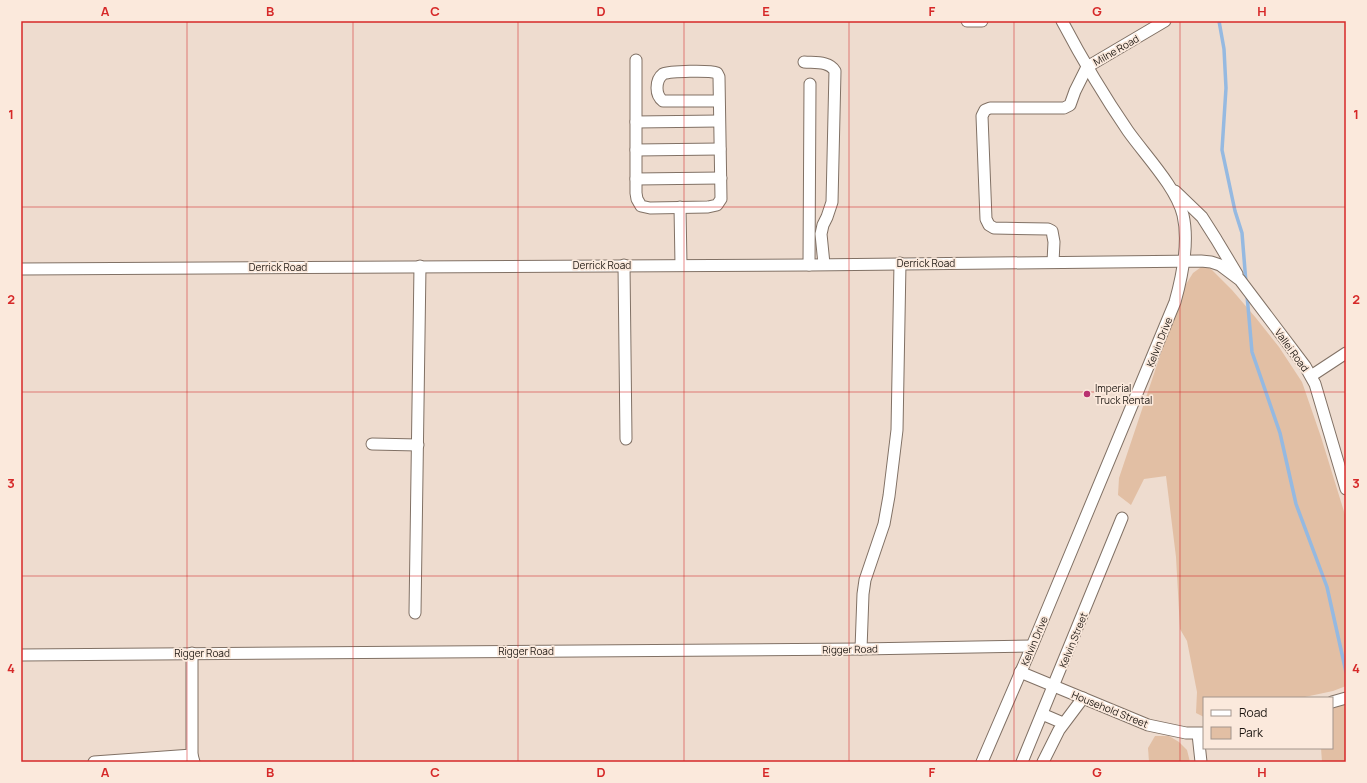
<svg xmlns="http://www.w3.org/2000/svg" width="1367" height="783" viewBox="0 0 1367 783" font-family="Manrope,sans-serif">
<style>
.green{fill:#e2bfa4}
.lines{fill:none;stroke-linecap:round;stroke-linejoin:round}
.stream{stroke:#95b9e1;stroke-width:3.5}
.minor-casing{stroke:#817165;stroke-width:13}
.minor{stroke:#fff;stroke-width:11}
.grid{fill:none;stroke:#d62828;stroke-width:1;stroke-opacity:0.55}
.poi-dot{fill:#b93170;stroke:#fbe9dc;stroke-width:1.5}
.labels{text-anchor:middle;stroke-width:3.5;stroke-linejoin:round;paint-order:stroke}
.street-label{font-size:10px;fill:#1e1813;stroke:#fbe9dc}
.poi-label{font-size:10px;fill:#1e1813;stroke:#fbe9dc;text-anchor:start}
.neatline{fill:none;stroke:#d62828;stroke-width:1.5}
.grid-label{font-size:13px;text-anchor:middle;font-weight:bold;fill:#d62828}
</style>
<rect width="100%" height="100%" fill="#eedccf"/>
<!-- green -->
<g class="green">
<path d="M 1204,265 L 1212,270 L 1232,290 L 1256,318 L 1279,347 L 1302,382 L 1321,437 L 1346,518 L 1346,686 L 1333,691 L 1300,698 L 1204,698 L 1204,717 L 1196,713 L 1197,692 L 1187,641 L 1180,629 L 1176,557 L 1166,476 L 1144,479 L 1131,505 L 1118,495 L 1119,478 L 1176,308 L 1183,289 L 1193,273 Z"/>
<path d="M 1346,700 L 1346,762 L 1322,762 L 1321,748 L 1332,748 L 1332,704 Z"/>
<path d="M 1155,736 L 1169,736 L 1179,742 L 1187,750 L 1190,762 L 1149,762 L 1148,748 Z"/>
</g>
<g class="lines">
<!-- stream -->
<g class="stream">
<path d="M 1219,21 L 1224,49 L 1226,88 L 1222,150 L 1235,211 L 1242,233 L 1246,283"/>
<path d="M 1247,295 L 1252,352 L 1280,433 L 1296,504 L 1327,587 L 1346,672"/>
</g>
<!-- minor casing -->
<g class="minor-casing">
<g id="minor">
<path d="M 967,21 L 982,21"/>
<path d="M 636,60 L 636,193 L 637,199 L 641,206 L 650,208 L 708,207 L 717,205 L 721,199 L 719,77 L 717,73 C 710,70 670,71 663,74 C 659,77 657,83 657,88 C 657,93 659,98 663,101 L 719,101"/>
<path d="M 804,62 C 815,63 829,61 835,71 L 832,202 L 827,217 L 823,225 L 821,234 L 824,264"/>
<path d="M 636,122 L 719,121"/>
<path d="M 636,150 L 720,149"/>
<path d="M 636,179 L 721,178"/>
<path d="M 1175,191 L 1202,217 L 1216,239 L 1237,274"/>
<path d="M 680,207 L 681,265"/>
<path d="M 1053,262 L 1054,242 L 1052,231 L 1048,229 L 994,228 L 989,225 L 986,219 L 982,116 L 985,110 L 990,108 L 1064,108 L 1070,105 L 1075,91 L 1087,67 L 1165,21"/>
<path d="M 624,265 L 626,439"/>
<path d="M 809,265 L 810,84"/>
<path d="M 21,269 L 809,265 L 1201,261 L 1211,262 L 1220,265 L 1240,280 L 1305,366 L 1315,384 L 1346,489"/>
<path d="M 1311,376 L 1346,353"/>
<path d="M 372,444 L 418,445"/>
<path d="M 415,613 L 420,266"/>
<path d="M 861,649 L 863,594 L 865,580 L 884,524 L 889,496 L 897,430 L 900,263"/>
<path d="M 192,653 L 192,755 L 194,762"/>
<path d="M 21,655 L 861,649 L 1032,646"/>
<path d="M 1020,672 L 1148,725 L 1186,733 L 1204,733"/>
<path d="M 1332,702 L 1346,698"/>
<path d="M 1042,714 L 1063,723"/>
<path d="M 1198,734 L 1201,762"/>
<path d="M 94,762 L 192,755"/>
<path d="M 982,762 L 1032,646 L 1175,302 C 1182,277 1189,241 1183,215 C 1176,187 1145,155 1128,131 C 1104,96 1082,59 1062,21"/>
<path d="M 1022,762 L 1122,518"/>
<path d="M 1043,762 L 1059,730 L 1083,698"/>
</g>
</g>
<!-- minor -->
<use href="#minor" class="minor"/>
</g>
<!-- grid -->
<path class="grid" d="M 187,21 L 187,762M 353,21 L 353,762M 518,21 L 518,762M 684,21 L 684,762M 849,21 L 849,762M 1014,21 L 1014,762M 1180,21 L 1180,762M 21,207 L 1346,207M 21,392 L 1346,392M 21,576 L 1346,576"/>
<!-- markers -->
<circle class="poi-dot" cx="1087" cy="394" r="4"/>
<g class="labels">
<!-- street labels -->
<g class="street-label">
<text transform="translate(1116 50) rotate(-30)" y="4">Milne Road</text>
<text x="926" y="267">Derrick Road</text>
<text x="602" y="269">Derrick Road</text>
<text x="278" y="271">Derrick Road</text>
<text transform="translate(1159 342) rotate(-68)" y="4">Kelvin Drive</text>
<text transform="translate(1292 350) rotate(54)" y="4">Vallei Road</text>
<text transform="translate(1073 640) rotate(-68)" y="4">Kelvin Street</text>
<text transform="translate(1034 641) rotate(-67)" y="4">Kelvin Drive</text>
<text transform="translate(850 649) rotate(-1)" y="4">Rigger Road</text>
<text x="526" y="655">Rigger Road</text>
<text x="202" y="657">Rigger Road</text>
<text transform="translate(1110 709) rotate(22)" y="4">Household Street</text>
</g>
<!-- poi labels -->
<g class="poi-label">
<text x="1095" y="392">Imperial<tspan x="1095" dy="12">Truck Rental</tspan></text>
</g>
</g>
<!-- border -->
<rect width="1367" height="783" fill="none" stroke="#fbe9dc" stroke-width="44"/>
<!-- legend -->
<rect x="1203" y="697" width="130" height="52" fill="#fbe9dc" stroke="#a3958c"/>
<rect x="1211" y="710" width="20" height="6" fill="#ffffff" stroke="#a3958c"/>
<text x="1239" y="717" font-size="12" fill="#1e1813">Road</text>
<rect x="1211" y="727" width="20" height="12" fill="#e2bfa4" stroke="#a3958c"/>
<text x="1239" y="737" font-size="12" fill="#1e1813">Park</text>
<rect x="22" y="22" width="1323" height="739" class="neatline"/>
<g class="grid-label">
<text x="105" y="16">A</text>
<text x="270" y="16">B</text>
<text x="435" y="16">C</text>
<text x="601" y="16">D</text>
<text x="766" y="16">E</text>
<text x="932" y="16">F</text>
<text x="1097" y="16">G</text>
<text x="1262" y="16">H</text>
<text x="11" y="119">1</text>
<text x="1356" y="119">1</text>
<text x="11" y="304">2</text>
<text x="1356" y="304">2</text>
<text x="11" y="488">3</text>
<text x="1356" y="488">3</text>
<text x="11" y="673">4</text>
<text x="1356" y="673">4</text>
<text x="105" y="777">A</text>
<text x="270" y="777">B</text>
<text x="435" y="777">C</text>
<text x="601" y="777">D</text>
<text x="766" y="777">E</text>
<text x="932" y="777">F</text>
<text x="1097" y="777">G</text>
<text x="1262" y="777">H</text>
</g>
</svg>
